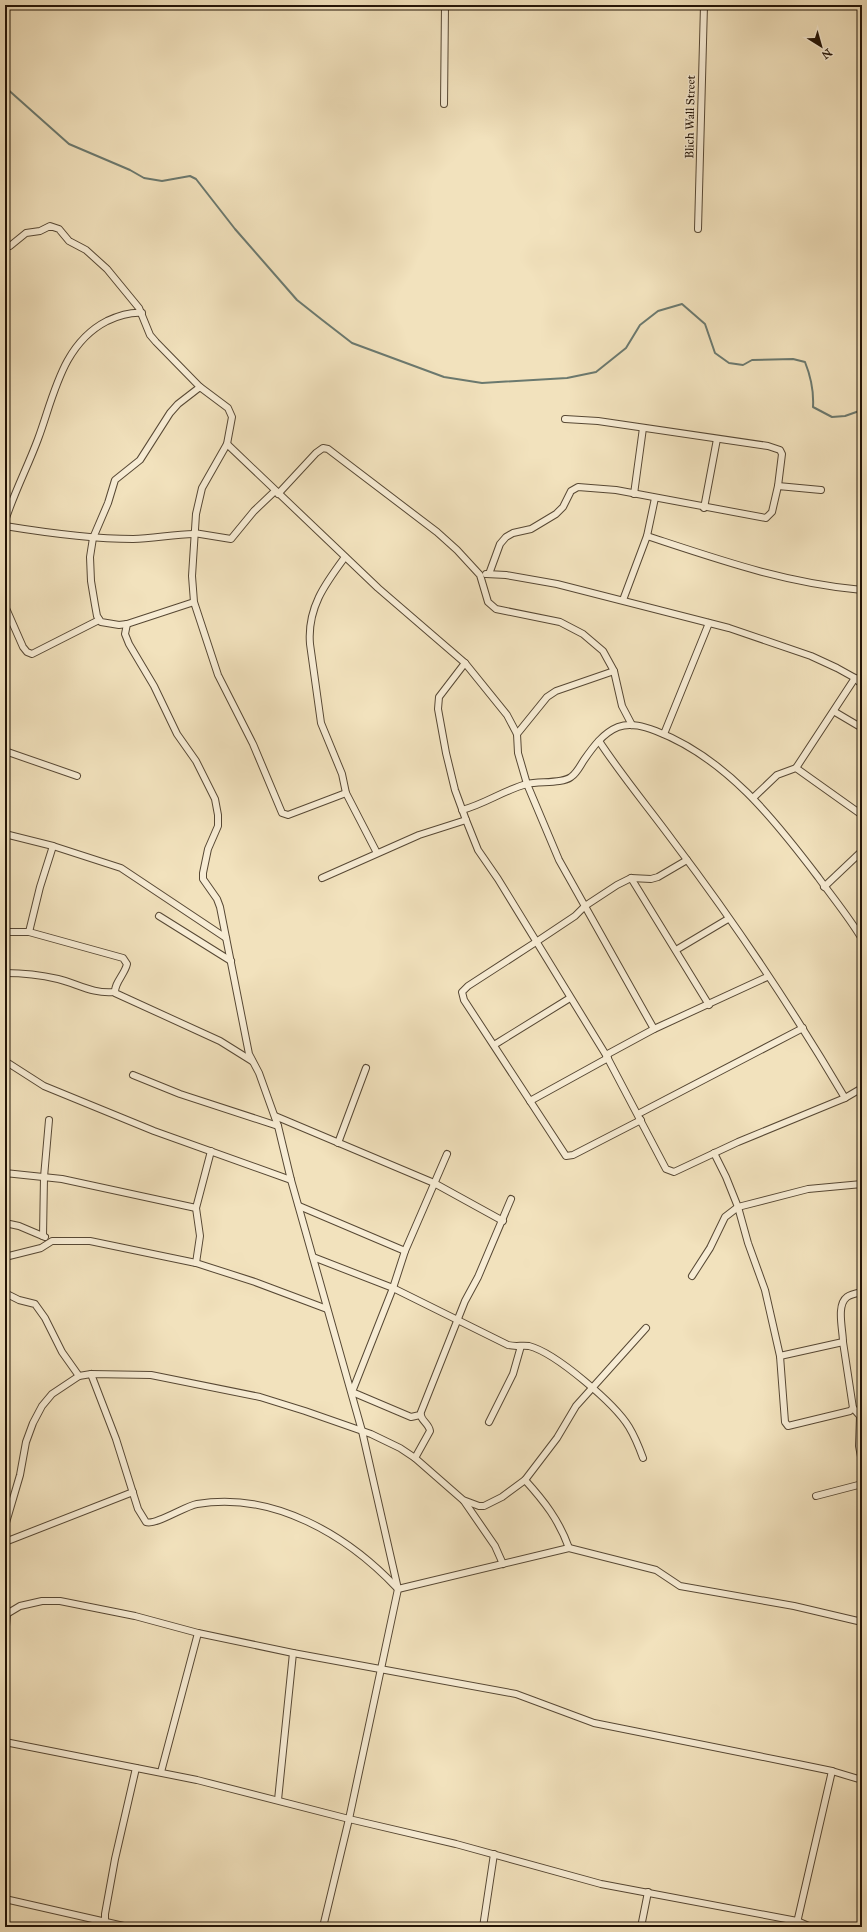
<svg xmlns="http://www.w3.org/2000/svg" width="867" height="1932" viewBox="0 0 867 1932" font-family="'IM FELL Great Primer',serif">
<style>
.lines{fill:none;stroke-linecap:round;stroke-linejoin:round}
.stream{stroke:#6b796f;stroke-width:2}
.street-casing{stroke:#574834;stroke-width:8}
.street{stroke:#f7ecd4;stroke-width:6}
.labels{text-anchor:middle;stroke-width:3;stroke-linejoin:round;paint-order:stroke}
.street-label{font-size:12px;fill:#231407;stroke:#f7ecd4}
</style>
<rect width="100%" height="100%" fill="#f2e2bd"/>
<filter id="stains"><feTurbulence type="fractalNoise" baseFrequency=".005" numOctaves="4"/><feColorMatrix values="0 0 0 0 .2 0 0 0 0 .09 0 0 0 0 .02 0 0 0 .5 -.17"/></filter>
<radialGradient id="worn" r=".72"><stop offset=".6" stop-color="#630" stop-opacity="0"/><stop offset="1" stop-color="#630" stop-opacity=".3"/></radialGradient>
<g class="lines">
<!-- stream -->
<path class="stream" d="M 5,87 L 69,144 L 130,170 L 144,178 L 162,181 L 190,176 L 196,179 L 235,229 L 297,300 L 321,319 L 352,343 L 444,377 L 482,383 L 567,378 L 596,372 L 626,348 L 640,325 L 658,311 L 682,304 L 705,324 L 715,353 L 729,363 L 743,365 L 752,360 L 793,359 L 805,362 C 811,377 814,390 813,407 L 832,417 L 845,416 L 862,410"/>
<!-- street casing -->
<g class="street-casing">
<g id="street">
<path d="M 444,104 L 445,5"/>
<path d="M 698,229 L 704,5"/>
<path d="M 5,247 L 10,246 L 26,233 L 40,231 L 50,226 L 59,229 L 69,241 L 86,250 L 107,269 L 139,308 L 150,335 L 156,342 L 200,387"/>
<path d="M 565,419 L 598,421 L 768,446 L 780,450 L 782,454 L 778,486"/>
<path d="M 227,444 L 378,588 L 465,663 L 507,715 L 517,734 L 518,753 L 527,784 L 559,860 L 654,1029"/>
<path d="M 278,494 L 316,453 L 323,448 L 328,449 L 437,532 L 457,550 L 480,575 L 488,602 L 496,609 L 560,622 L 583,634 L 603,651 L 614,671 L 622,706 L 632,725"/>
<path d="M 634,494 L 643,428"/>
<path d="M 704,508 L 717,439"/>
<path d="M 5,521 C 14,493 28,466 38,439 C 54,396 62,344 107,321 C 118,316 129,312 142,313"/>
<path d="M 5,526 C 48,533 90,539 133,539 C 153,539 173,534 194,534"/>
<path d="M 194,533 L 231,539 L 254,511 L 275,491"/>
<path d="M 647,536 C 720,560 785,583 862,590"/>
<path d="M 345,557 C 325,584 307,608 310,644 L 321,723 L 342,774 L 346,793 L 377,853"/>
<path d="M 486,574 L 506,575 L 557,584 L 729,628 L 811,656 L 837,668 L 855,678 L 862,685"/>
<path d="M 489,574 L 500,544 L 506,537 L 513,533 L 531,529 L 556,514 L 563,507 L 571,491 L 578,487 L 616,490 L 766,518 L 772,512 L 778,486 L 821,490"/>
<path d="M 623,600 L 647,536 L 655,498"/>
<path d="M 194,602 L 127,624 L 119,625 L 101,622 L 97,616 L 95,605 L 91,581 L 90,557 L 93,538 L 108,503 L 115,480 L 140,460 L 170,413 L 178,404 L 200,387 L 228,408 L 232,417 L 227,444 L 202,488 L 196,514 L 192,576 L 194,602 L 218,675 L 253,744 L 282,813 L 288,815 L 346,793"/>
<path d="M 5,606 L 23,647 L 27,652 L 32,654 L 99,620"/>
<path d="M 127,624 L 125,634 L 129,644 L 154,686 L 177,734 L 196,761 L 215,799 L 218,815 L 218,826 L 208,849 L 203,873 L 203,879 L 217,899 L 220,907 L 249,1054 L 259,1073 L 278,1126 L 291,1180 L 362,1431 L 398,1589 L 349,1819 L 323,1927"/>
<path d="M 465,663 L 439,697 L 438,709 L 446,753 L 455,790 L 466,820 L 478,850 L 498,879 L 606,1055 L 666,1169 L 674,1172 L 738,1142 L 845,1098 L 862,1088"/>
<path d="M 835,712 L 862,728"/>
<path d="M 517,734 L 547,697 L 556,691 L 614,671"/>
<path d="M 664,734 L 709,623"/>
<path d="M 599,741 C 622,776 648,807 673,841 C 735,923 793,1010 845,1098"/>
<path d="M 5,751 L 77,776"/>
<path d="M 796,768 L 855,678"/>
<path d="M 753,798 L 777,775 L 796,768 L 862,815"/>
<path d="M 462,810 C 485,804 504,790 527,784 C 539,781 562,784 571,777 C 577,773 580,766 584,760 C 593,747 603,733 618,727 C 631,722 645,727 656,731 C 726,758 774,819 818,877 C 833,898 849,917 862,939"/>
<path d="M 5,834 L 53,846 L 121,868 L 226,938"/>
<path d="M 322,878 L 419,835 L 466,820"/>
<path d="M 631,878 L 709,1005"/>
<path d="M 824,887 L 862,851"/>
<path d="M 159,916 L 231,961"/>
<path d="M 5,932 L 29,932 L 123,958 L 127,964 C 125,974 114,983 115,993 L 220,1041 L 252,1061"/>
<path d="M 29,932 L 40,887 L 53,846"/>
<path d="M 676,950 L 728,919"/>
<path d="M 5,973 C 22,973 41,975 58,979 C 78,984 93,994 114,992"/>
<path d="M 494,1045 L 570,998"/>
<path d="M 606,1055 L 654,1029 L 767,977"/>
<path d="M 5,1061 L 44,1086 L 154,1131 L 291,1180"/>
<path d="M 133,1075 L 180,1094 L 278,1126"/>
<path d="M 530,1101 L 608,1058"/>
<path d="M 638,1114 L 803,1028"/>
<path d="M 275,1116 L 434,1183 L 503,1221"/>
<path d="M 641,1120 L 573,1155 L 566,1156 L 464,1000 L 462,992 L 468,986 L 536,942 L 575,916 L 585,906 L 617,885 L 631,878 L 651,879 L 658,877 L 687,860"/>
<path d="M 338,1143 L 366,1068"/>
<path d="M 714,1153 L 726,1177 L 738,1207 L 748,1243 L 765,1290 L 780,1356 L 843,1342 C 843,1330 836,1305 847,1297 C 851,1294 857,1293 862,1292"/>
<path d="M 5,1173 L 62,1179 L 196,1208"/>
<path d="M 299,1206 L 405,1251"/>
<path d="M 5,1223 L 19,1226 L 45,1237"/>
<path d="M 43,1236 L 44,1177 L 49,1120"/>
<path d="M 5,1239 L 6,1256 L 5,1258"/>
<path d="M 5,1257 L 41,1248 L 52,1241 L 90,1241 L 196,1263 L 255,1282 L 327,1309"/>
<path d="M 313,1257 L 393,1288 L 508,1345 C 515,1347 522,1345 529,1346 C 556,1353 615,1404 629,1427 C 635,1437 639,1447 643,1458"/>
<path d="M 196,1263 L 200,1236 L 196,1208 L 211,1151"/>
<path d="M 692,1276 L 710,1248 L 725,1217 L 738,1207 L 808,1189 L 862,1184"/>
<path d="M 5,1293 L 19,1300 L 35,1304 L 45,1318 L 62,1352 L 79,1376"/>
<path d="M 780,1356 L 785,1422 L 788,1426 L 850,1411 L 853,1408 L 843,1342"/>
<path d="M 91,1374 L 116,1439 L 138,1509 L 146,1522 C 155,1526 185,1506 197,1504 C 273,1491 347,1535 397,1588"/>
<path d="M 853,1408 L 860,1416 L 859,1446 L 862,1462"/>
<path d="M 420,1415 L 411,1417 L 352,1392 L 393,1288 L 405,1251 L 447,1154"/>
<path d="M 489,1422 L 513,1374 L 521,1346"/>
<path d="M 415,1458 L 430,1431 C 429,1423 419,1420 421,1412 L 465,1301 L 478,1277 L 511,1199"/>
<path d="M 525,1480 C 544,1501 559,1520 569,1548"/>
<path d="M 816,1496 L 862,1484"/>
<path d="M 464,1501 L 495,1546 L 503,1564"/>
<path d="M 5,1526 L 20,1475 L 26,1442 L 33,1423 L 42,1406 L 52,1394 L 79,1376 L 91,1374 L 151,1375 L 260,1397 L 305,1411 L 371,1434 L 400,1448 L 415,1458 L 463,1500 L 479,1506 L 484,1506 L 502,1497 L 525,1480 L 557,1438 L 576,1406 L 646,1328"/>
<path d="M 5,1542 L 133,1492"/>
<path d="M 398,1589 L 569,1548 L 656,1570 L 680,1586 L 794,1606 L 862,1622"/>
<path d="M 5,1607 L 7,1614 L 5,1639"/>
<path d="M 5,1615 L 20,1606 L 42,1601 L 60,1601 L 135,1616 L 198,1633 L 293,1653 L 516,1694 L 594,1723 L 798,1764 L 832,1771 L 862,1780"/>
<path d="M 5,1742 L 197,1780 L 349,1819 L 456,1844 L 601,1884 L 797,1921 L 811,1927"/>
<path d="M 161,1772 L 198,1633"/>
<path d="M 278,1800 L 293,1653"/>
<path d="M 5,1899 L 128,1927"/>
<path d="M 105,1927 L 105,1914 L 115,1859 L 136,1768"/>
<path d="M 483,1927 L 494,1854"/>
<path d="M 641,1927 L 648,1892"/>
<path d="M 796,1927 L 832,1771"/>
</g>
</g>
<!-- street -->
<use href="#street" class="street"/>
</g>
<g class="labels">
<!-- street labels -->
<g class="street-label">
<text transform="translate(690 117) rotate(-89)" y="4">Blich Wall Street</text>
</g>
</g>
<!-- margin -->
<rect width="867" height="1932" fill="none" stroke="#f2e2bd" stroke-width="20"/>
<rect x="6" y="6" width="855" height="1920" fill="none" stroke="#231407" stroke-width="2"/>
<rect x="10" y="10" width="847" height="1912" fill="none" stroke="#231407"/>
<!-- north arrow -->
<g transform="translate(821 46) rotate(143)" stroke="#f7ecd4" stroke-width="3" paint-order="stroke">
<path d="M0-3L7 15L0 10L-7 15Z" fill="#231407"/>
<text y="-6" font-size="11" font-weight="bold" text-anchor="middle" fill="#231407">N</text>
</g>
<rect width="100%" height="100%" filter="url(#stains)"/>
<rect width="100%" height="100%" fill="url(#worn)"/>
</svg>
